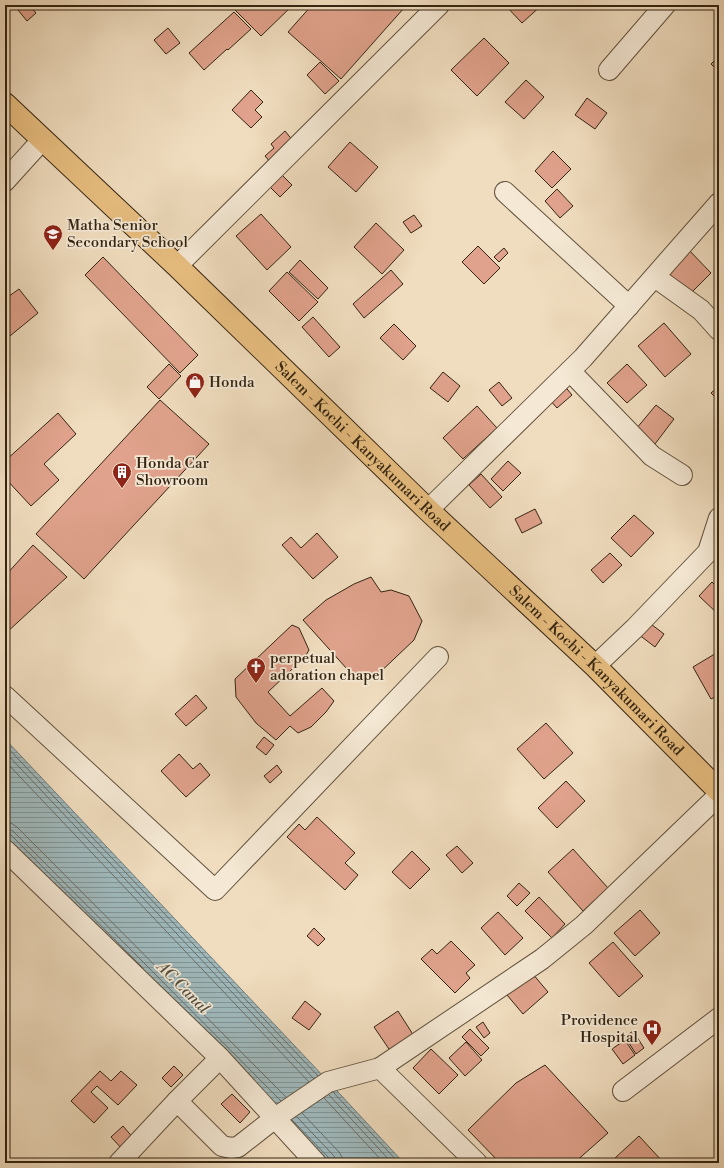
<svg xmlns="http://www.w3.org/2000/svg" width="724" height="1168" viewBox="0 0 724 1168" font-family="'Libre Bodoni',serif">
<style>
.water{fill:url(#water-rules);stroke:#747d79}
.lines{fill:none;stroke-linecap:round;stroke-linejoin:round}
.shore{stroke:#696e68;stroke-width:1}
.building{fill:#e0a28c;stroke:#332412}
.minor-casing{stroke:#62523d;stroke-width:22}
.highway-casing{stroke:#332412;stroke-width:24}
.minor{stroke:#f5e9d5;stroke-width:20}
.highway{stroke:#e8be80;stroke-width:22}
.labels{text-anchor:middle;stroke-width:3.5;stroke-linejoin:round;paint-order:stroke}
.poi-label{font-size:15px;fill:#332412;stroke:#f5e9d5;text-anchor:start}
.street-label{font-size:15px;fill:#332412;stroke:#f5e9d5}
.water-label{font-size:16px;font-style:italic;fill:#535145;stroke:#f5e9d5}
</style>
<defs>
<pattern id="water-rules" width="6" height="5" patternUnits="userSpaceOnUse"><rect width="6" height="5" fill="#9fb9bd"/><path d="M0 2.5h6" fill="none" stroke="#829698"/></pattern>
</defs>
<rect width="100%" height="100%" fill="#f0ddbf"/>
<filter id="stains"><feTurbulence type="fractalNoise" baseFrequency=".005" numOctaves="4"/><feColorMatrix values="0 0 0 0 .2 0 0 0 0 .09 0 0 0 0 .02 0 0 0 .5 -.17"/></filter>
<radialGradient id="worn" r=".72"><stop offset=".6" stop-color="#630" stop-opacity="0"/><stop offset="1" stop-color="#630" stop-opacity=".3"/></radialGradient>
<!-- water -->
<path class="water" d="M 5,739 L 326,1079 L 404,1163 L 329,1163 L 214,1045 L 5,836 Z"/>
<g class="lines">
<!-- shore -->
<g class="shore">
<path d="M 5,745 L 318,1076"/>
<path d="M 5,752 L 314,1079"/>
<path d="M 5,761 L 309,1082"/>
<path d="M 5,822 L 11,823 L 17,827 L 286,1097"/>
<path d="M 5,828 L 13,831 L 281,1101"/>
<path d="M 5,833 L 10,834 L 143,968"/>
<path d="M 333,1092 L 399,1163"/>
<path d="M 329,1095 L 392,1163"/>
<path d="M 324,1098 L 384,1163"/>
<path d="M 302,1113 L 339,1152 L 342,1157 L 343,1163"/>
<path d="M 297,1117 L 334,1156 L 337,1163"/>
<path d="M 292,1120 L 330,1159 L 332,1163"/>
</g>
</g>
<!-- building -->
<g class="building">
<path d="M 24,5 L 29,5 L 36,13 L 27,21 L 18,10 Z"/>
<path d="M 241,5 L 293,5 L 261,36 L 235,10 Z"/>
<path d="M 312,5 L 400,5 L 404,8 L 341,79 L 288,32 Z"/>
<path d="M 505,5 L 542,5 L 522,23 Z"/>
<path d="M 234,12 L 251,29 L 228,50 L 227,49 L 204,70 L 189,53 Z"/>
<path d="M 168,28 L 180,43 L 166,54 L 154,40 Z"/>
<path d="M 484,38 L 509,63 L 477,96 L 451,70 Z"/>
<path d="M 719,56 L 719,72 L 711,64 Z"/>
<path d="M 320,62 L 339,81 L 325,94 L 307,75 Z"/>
<path d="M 526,80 L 544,97 L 524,119 L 505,102 Z"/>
<path d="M 251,90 L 263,102 L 255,110 L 262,117 L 251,128 L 232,110 Z"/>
<path d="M 587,98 L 607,113 L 595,129 L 575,115 Z"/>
<path d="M 285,131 L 294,142 L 271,163 L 265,156 L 274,148 L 271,144 Z"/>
<path d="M 350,142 L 378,167 L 356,192 L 328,167 Z"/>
<path d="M 553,151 L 571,169 L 552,188 L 535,171 Z"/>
<path d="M 282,175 L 292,185 L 280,197 L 270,187 Z"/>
<path d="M 557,189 L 573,206 L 560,218 L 545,201 Z"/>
<path d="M 261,214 L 291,247 L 267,270 L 236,236 Z"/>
<path d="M 414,215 L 422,226 L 411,233 L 403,222 Z"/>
<path d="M 376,223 L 404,250 L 382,274 L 354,247 Z"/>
<path d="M 478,246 L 500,268 L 484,284 L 462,262 Z"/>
<path d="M 504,248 L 508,253 L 499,262 L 494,257 Z"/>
<path d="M 687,248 L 711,273 L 687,297 L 662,273 Z"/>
<path d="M 103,257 L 198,355 L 180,373 L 85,275 Z"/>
<path d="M 300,260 L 328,288 L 318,299 L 289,272 Z"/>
<path d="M 391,270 L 403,284 L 364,318 L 353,304 Z"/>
<path d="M 287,272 L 318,302 L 299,321 L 269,291 Z"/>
<path d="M 19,289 L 38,313 L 5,340 L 5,299 Z"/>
<path d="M 313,317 L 340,347 L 329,357 L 302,327 Z"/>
<path d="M 664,323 L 691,354 L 665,377 L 638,346 Z"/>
<path d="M 394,324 L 416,346 L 403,360 L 380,338 Z"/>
<path d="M 169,364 L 181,376 L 159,399 L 147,387 Z"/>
<path d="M 627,364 L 647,385 L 627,403 L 607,383 Z"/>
<path d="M 443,372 L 460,386 L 448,402 L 430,388 Z"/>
<path d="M 499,382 L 512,398 L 502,406 L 489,390 Z"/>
<path d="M 563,384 L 572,395 L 557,408 L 547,397 Z"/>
<path d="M 719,386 L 719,401 L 711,393 Z"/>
<path d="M 160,400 L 209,444 L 84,579 L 36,534 Z"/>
<path d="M 656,405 L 674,419 L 655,444 L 636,429 Z"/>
<path d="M 477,406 L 497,428 L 463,459 L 443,438 Z"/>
<path d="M 58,413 L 76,434 L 44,464 L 59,480 L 31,506 L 5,478 L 5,461 Z"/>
<path d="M 508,461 L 521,473 L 503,491 L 491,479 Z"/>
<path d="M 481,474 L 502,497 L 490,508 L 469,485 Z"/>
<path d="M 535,509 L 542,523 L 522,533 L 515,519 Z"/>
<path d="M 634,515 L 654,533 L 631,557 L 611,538 Z"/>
<path d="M 317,533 L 338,557 L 313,579 L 282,545 L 291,537 L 301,548 Z"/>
<path d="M 33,545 L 67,577 L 6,633 L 5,576 Z"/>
<path d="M 610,553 L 622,565 L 603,583 L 591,570 Z"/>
<path d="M 371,577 L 381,592 L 391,590 L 409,596 L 422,621 L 414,640 L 375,677 L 356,679 L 303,620 L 326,600 L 354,584 Z"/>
<path d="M 712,582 L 719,589 L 719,615 L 699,596 Z"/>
<path d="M 647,621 L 664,634 L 655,647 L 638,634 Z"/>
<path d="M 292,625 L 299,628 L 309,650 L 305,657 L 268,692 L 290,716 L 322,688 L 334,701 L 326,712 L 311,727 L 298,733 L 290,726 L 276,740 L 256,723 L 236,697 L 235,679 Z"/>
<path d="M 718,652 L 719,695 L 711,699 L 693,667 Z"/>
<path d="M 196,695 L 207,708 L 186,726 L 175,714 Z"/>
<path d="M 546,723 L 573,753 L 544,779 L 517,749 Z"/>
<path d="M 264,737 L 274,745 L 266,755 L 256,747 Z"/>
<path d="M 179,754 L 193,769 L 200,763 L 210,775 L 186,797 L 161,771 Z"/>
<path d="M 277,765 L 282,772 L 270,783 L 264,776 Z"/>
<path d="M 566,781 L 585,801 L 557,828 L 538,808 Z"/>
<path d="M 317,817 L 355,853 L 345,863 L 358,875 L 345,890 L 287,837 L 299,824 L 305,830 Z"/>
<path d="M 457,846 L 473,863 L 462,873 L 446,855 Z"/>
<path d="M 573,849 L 608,888 L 583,911 L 548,872 Z"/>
<path d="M 412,851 L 430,869 L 410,889 L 392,872 Z"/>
<path d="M 519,883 L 530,893 L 517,906 L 507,896 Z"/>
<path d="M 539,897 L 565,924 L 552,938 L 525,911 Z"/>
<path d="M 640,910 L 660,933 L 635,956 L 614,933 Z"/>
<path d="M 498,912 L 523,938 L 505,955 L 481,928 Z"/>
<path d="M 314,928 L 325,939 L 318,946 L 307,936 Z"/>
<path d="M 451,941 L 475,965 L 466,973 L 470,978 L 455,993 L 421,959 L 432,949 L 437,954 Z"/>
<path d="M 613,942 L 643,976 L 619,997 L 589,963 Z"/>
<path d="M 532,973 L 548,992 L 523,1014 L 507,995 Z"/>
<path d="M 305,1001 L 321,1014 L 309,1030 L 292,1018 Z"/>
<path d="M 398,1011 L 414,1036 L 391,1052 L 374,1027 Z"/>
<path d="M 483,1022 L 490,1033 L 484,1038 L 476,1027 Z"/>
<path d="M 470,1029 L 489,1048 L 481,1056 L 462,1037 Z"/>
<path d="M 633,1031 L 644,1048 L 636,1054 L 625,1037 Z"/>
<path d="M 625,1040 L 635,1055 L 623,1064 L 612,1049 Z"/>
<path d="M 466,1042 L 482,1060 L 465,1076 L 449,1058 Z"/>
<path d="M 431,1049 L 458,1075 L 439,1094 L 413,1068 Z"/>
<path d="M 545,1065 L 608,1133 L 574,1163 L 500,1163 L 468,1130 L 516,1083 Z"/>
<path d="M 174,1066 L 183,1075 L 171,1087 L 162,1078 Z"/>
<path d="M 100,1071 L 111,1081 L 121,1071 L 137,1085 L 118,1105 L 97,1086 L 91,1092 L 108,1108 L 94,1123 L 71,1101 Z"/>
<path d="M 232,1094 L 250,1112 L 240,1123 L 221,1104 Z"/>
<path d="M 123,1126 L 135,1140 L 123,1150 L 111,1137 Z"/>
<path d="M 639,1136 L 663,1162 L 662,1163 L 620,1163 L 615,1158 Z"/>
</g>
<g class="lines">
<!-- minor casing -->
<g class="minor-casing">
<g id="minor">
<path d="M 609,70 L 665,5"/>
<path d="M 5,181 L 43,139"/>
<path d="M 505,192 L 629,306"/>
<path d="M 177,266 L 439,5"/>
<path d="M 655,277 L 701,310 L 719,330"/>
<path d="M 570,371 L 652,456 L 682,475"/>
<path d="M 428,510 L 583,358 L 719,203"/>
<path d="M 595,666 L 635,628 L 708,552 L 719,518"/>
<path d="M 5,696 L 215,890 L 438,657"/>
<path d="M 5,850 L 220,1058 L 316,1163"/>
<path d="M 380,1068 L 477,1163"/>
<path d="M 623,1091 L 719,1018"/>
<path d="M 177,1101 L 222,1146 L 231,1148 L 238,1147 L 275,1118 L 328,1082 L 380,1068 L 542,959 L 584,925 L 719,795"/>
<path d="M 119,1163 L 177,1101 L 220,1058"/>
</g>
</g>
<!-- highway casing -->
<g class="highway-casing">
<g id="highway">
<path id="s1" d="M 5,104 L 177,266 L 428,510 L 595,666 L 719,791"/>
</g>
</g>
<!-- minor -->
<use href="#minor" class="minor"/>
<!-- highway -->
<use href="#highway" class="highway"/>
</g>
<!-- icons -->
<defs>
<g id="school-pin" transform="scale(1)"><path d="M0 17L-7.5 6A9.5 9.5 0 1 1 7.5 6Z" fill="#8f2418" stroke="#f5e9d5"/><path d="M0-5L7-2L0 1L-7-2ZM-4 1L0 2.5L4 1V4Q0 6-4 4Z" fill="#fff"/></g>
<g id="shop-pin" transform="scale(1)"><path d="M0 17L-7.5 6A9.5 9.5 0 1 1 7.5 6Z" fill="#8f2418" stroke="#f5e9d5"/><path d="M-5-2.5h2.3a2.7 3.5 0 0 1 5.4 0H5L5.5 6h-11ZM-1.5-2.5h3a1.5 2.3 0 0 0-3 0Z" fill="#fff"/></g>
<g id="building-pin" transform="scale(1)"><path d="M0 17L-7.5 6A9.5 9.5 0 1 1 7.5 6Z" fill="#8f2418" stroke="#f5e9d5"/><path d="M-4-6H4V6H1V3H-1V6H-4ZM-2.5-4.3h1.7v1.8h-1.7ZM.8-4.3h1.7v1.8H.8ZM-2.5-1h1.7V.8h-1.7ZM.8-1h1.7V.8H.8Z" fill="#fff"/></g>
<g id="church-pin" transform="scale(1)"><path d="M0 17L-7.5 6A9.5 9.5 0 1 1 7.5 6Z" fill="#8f2418" stroke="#f5e9d5"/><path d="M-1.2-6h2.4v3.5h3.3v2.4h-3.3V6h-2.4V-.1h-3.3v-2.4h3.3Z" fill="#fff"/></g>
<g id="hospital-pin" transform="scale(1)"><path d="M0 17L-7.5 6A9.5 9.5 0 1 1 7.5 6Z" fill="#8f2418" stroke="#f5e9d5"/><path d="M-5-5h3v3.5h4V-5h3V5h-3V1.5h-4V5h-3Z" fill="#fff"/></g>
</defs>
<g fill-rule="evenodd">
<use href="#school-pin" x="53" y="234"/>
<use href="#shop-pin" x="195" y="382"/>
<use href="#building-pin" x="122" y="472"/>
<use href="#church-pin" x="256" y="667"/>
<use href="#hospital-pin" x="652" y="1029"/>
</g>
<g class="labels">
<!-- poi labels -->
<g class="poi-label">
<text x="67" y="230">Matha Senior<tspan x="67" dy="17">Secondary School</tspan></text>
<text x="209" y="387">Honda</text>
<text x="136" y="468">Honda Car<tspan x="136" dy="17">Showroom</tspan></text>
<text x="270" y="663">perpetual<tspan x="270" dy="17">adoration chapel</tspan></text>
<text x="638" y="1025" text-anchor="end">Providence<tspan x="638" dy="17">Hospital</tspan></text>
</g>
<!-- street labels -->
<g class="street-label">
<text dy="5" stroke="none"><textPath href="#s1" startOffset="495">Salem - Kochi - Kanyakumari Road</textPath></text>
<text dy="5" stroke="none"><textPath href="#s1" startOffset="819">Salem - Kochi - Kanyakumari Road</textPath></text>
</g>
<!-- water labels -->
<g class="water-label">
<text transform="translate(184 987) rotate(45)" y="6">AC Canal</text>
</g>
</g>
<!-- margin -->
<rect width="724" height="1168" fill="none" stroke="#f0ddbf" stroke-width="20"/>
<rect x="6" y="6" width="712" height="1156" fill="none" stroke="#332412" stroke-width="2"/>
<rect x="10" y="10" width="704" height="1148" fill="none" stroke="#332412"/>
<rect width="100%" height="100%" filter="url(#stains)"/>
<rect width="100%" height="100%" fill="url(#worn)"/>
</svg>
